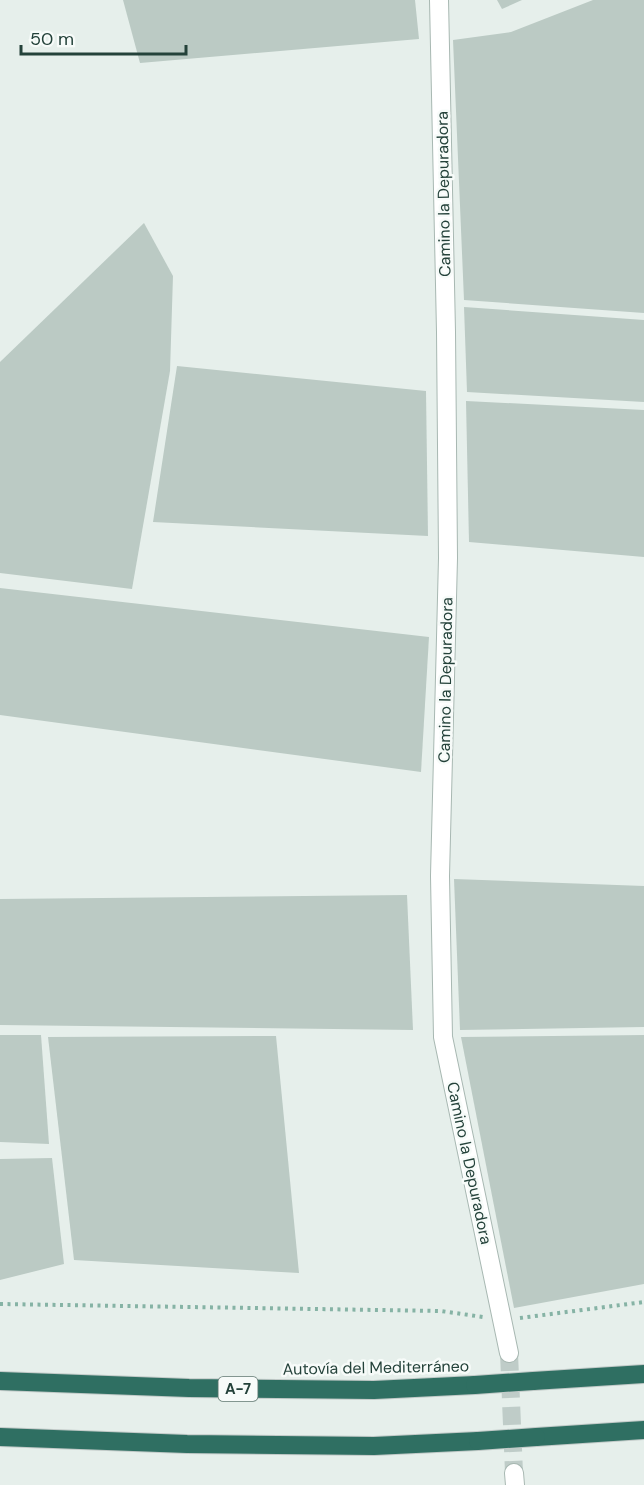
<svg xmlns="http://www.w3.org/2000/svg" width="644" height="1485" viewBox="0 0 644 1485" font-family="'DM Sans',sans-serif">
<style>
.building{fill:#bbcac4}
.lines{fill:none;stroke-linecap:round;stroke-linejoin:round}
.street-tunnel{stroke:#bfccc8;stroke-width:18;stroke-dasharray:18 9;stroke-linecap:butt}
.street-casing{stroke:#a8b8b2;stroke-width:20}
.highway-casing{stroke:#c2cac8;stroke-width:20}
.path{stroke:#86b3a5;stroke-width:4;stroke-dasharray:3 4.5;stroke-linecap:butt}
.street{stroke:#fff;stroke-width:18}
.highway{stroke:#2f6f62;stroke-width:18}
.highway-bridge-casing{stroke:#c2cac8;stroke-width:20;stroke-linecap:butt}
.highway-bridge{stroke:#2f6f62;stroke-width:18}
.labels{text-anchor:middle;stroke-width:5;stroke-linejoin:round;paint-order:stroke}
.shield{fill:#f7fbf9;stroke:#637a73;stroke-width:1.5}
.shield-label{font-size:15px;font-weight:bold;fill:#24423a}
.street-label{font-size:16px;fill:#24423a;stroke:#f7fbf9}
</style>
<rect width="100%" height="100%" fill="#e6efeb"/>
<!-- building -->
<g class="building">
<path d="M 123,0 L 415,0 L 419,39 L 140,63 Z"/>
<path d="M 497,0 L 522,0 L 502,9 Z"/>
<path d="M 593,0 L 644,0 L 644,313 L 464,300 L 453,40 L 511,32 Z"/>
<path d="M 144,223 L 173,276 L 170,371 L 132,589 L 0,573 L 0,362 Z"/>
<path d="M 464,307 L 644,320 L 644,402 L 467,392 Z"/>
<path d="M 177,366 L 426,391 L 428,536 L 153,522 Z"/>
<path d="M 466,401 L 644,410 L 644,557 L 469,542 Z"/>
<path d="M 0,588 L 429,637 L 421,772 L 0,715 Z"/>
<path d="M 454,879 L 644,886 L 644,1027 L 460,1030 Z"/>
<path d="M 407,895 L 413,1030 L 0,1025 L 0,899 Z"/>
<path d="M 0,1035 L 41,1035 L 49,1144 L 0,1142 Z"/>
<path d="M 644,1035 L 644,1284 L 514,1308 L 461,1037 Z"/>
<path d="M 276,1036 L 299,1273 L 74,1260 L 48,1037 Z"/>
<path d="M 52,1158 L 64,1264 L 0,1280 L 0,1159 Z"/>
</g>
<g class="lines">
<!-- street-tunnel -->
<path class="street-tunnel" d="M 509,1353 L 514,1473"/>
<!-- street casing -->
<g class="street-casing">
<g id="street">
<path d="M 439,0 L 446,332 L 448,558 L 440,876 L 443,1037 L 509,1353"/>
<path d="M 514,1473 L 515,1485"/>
</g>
</g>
<!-- highway casing -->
<g class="highway-casing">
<g id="highway">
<path d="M 0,1381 L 189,1388 L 374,1390 L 475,1385"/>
<path d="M 533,1381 L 644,1374"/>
<path d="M 0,1437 L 187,1444 L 374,1446 L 478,1441"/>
<path d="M 536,1437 L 644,1430"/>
</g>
</g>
<!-- path -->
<g class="path">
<path d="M 0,1304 L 441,1311 L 483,1317"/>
<path d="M 520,1318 L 644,1302"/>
</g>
<!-- street -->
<use href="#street" class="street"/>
<!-- highway -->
<use href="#highway" class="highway"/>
<!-- highway-bridge casing -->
<g class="highway-bridge-casing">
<g id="highway-bridge">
<path d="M 475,1385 L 533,1381"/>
<path d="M 478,1441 L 536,1437"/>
</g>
</g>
<!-- highway-bridge -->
<use href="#highway-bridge" class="highway-bridge"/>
</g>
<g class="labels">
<!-- shield labels -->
<rect class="shield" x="218.5" y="1377" width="39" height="24" rx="4.5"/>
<g class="shield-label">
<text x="238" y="1394">A-7</text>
</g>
<!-- street labels -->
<g class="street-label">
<text transform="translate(443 194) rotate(-91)" y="6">Camino la Depuradora</text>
<text transform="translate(445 680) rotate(-89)" y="6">Camino la Depuradora</text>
<text transform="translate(470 1163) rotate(78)" y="6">Camino la Depuradora</text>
<text transform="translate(376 1367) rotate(-1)" y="6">Autovía del Mediterráneo</text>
</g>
</g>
<!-- scale -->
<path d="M21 45v9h165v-9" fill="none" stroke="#24423a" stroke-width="3"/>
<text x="30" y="45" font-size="18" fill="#24423a" stroke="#f7fbf9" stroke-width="4.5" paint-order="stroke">50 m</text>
</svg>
